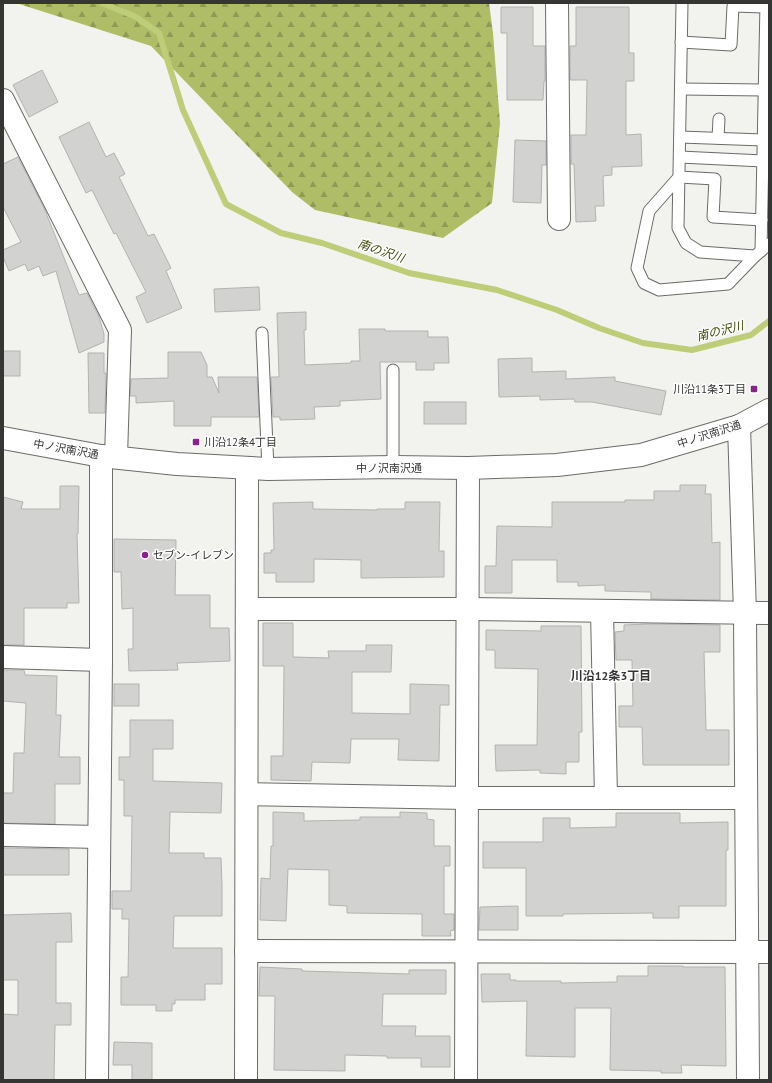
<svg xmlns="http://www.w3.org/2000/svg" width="772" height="1083" viewBox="0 0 772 1083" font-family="'PT Sans','Noto Sans JP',sans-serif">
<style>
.forest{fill:url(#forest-firs)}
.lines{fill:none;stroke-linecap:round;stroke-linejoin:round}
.stream{stroke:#becd77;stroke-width:6}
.building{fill:#d2d3d0;stroke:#b2b3b0}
.service-casing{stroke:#6b6c69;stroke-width:13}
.minor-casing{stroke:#6b6c69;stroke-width:24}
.tertiary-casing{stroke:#6b6c69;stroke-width:24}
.service{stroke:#fff;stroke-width:11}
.minor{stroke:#fff;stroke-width:22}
.tertiary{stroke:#fff;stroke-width:22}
.poi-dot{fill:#89238b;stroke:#fff;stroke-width:1.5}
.labels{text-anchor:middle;stroke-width:3;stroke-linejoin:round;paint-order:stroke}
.poi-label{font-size:11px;fill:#353534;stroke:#fff;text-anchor:start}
.street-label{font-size:11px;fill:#353534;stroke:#fff}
.water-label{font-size:12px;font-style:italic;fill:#414a06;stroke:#fff}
.neighbourhood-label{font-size:12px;font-weight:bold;fill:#353534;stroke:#fff}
</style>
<defs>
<pattern id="forest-firs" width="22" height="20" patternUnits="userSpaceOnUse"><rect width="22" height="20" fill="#afbd67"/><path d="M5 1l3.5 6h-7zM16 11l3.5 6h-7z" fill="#8f9a56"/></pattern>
</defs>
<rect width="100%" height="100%" fill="#f2f3ef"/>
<!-- forest -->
<path class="forest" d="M 16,3 L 489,3 L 493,33 L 500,123 L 492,203 L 443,238 L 315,210 L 292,192 L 151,46 Z"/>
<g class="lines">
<!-- stream -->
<path class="stream" d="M 102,3 L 136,17 L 159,33 L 183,110 L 226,204 L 281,233 L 322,243 L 409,273 L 497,290 L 557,310 L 599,328 L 643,343 L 692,350 L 751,335 L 769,321"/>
</g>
<!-- building -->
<g class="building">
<path d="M 501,7 L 533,7 L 533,46 L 545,46 L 545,81 L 544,81 L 543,100 L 507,100 L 507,33 L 501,33 Z"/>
<path d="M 576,7 L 629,7 L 629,53 L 634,53 L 634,81 L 626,81 L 626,135 L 641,134 L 642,166 L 612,167 L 612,175 L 603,176 L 604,206 L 595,206 L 596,221 L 576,222 L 574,164 L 571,164 L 571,135 L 586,135 L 587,80 L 570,80 L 570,46 L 576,46 Z"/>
<path d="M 42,70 L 58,102 L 29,117 L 13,85 Z"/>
<path d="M 89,122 L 106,157 L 114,153 L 125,174 L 119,177 L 148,236 L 154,234 L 171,268 L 166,271 L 182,308 L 147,323 L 136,297 L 146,292 L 116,233 L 114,234 L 92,190 L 86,193 L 59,137 Z"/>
<path d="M 515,140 L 546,141 L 546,165 L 542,165 L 541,203 L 513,202 Z"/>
<path d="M 18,157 L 44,208 L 79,295 L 87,293 L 99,317 L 104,334 L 104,342 L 79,353 L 56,271 L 43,276 L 39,266 L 28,271 L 25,264 L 9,271 L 3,257 L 3,250 L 21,242 L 3,207 L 3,164 Z"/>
<path d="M 259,287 L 260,310 L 215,312 L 214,289 Z"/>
<path d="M 306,312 L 306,330 L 304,330 L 305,365 L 351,363 L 351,361 L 360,361 L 359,329 L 385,329 L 385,331 L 428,331 L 428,337 L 448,337 L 449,363 L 434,363 L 434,370 L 416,370 L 416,362 L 380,362 L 381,399 L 340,401 L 340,406 L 314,407 L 315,419 L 280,420 L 280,417 L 273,417 L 271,377 L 279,377 L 277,313 Z"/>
<rect x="3" y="351" width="17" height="25"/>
<path d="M 168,352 L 201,352 L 207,365 L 207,377 L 212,377 L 219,393 L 218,377 L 257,377 L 259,417 L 211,417 L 211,426 L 174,426 L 174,401 L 136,403 L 136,396 L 130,396 L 131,379 L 168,378 Z"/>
<path d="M 88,353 L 104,353 L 104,373 L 106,373 L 105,413 L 89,413 Z"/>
<path d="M 532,358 L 532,372 L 566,371 L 566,379 L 615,377 L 615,381 L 666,391 L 661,415 L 592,402 L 575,402 L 574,399 L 540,400 L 540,396 L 499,397 L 498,359 Z"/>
<rect x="424" y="402" width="42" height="22"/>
<path d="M 680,485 L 706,485 L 705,494 L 711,494 L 712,543 L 720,542 L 720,600 L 651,599 L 651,592 L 650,592 L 605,591 L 605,585 L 578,586 L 578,582 L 557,582 L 557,560 L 512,560 L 512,593 L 485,593 L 485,566 L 496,566 L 497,526 L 552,527 L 552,502 L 625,502 L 625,500 L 654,500 L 654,491 L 680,491 Z"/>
<path d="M 60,486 L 79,486 L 78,534 L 77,534 L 79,603 L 67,603 L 67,608 L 24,608 L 24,645 L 3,645 L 3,497 L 23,502 L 21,509 L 60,509 Z"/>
<path d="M 313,502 L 313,509 L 377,510 L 377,509 L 405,509 L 405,502 L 440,502 L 439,551 L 444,551 L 444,577 L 361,578 L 361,560 L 314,559 L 314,582 L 276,582 L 276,573 L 264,573 L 264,553 L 271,553 L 271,550 L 274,550 L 273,503 Z"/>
<path d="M 114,539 L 176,540 L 175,595 L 210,595 L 210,628 L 229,628 L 230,661 L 177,663 L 178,670 L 129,671 L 128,649 L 133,649 L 133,608 L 122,609 L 121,572 L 114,572 Z"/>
<path d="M 263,623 L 293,623 L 293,657 L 329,658 L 328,651 L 366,651 L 366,645 L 392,645 L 391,672 L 352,672 L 352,713 L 410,714 L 410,684 L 449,685 L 449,705 L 440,705 L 439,761 L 398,760 L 399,739 L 351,739 L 350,763 L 312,762 L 311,781 L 271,780 L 271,756 L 283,756 L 284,666 L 263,666 Z"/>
<path d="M 650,624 L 720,625 L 720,652 L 704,652 L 706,730 L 729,730 L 729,765 L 643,765 L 642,727 L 619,727 L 619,706 L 633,706 L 632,660 L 616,660 L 615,632 L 624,631 L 624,625 Z"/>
<path d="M 541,626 L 581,626 L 582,732 L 579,732 L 579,762 L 566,762 L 566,774 L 540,773 L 540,770 L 496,771 L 495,745 L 537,745 L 538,669 L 495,668 L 495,650 L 486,650 L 486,630 L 541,631 Z"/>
<path d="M 3,670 L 24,670 L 25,675 L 57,676 L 56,715 L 61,715 L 59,757 L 80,757 L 80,784 L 55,784 L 55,824 L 3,823 L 3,793 L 13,793 L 14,753 L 24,753 L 26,703 L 3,701 Z"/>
<rect x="114" y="684" width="25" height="22"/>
<path d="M 130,720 L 173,720 L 173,749 L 153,749 L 153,781 L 222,783 L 221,813 L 170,812 L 169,853 L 204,853 L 204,858 L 221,858 L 222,885 L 222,916 L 174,916 L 173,948 L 222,948 L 222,984 L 205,984 L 205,1000 L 175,1000 L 175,1004 L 172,1004 L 172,1011 L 156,1011 L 156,1005 L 121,1005 L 121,977 L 128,977 L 129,919 L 122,919 L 122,909 L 112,909 L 112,891 L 131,891 L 132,816 L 124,816 L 124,780 L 119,780 L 119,757 L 130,757 Z"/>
<path d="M 273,812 L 304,813 L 304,821 L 360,820 L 360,817 L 400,817 L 400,812 L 427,813 L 427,819 L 434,820 L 434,846 L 450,846 L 450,866 L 444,866 L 444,914 L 454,914 L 454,930 L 450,931 L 451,936 L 422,936 L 422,914 L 347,913 L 347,906 L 329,905 L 329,870 L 288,869 L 286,921 L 260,920 L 261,878 L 270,879 L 271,846 L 273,846 Z"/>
<path d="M 616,813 L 680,813 L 680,823 L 728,822 L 728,850 L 726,850 L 726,906 L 679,906 L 679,918 L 653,918 L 653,913 L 563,914 L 563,916 L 526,916 L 526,868 L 483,868 L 483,842 L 543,842 L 543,818 L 570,818 L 570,828 L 616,827 Z"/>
<path d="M 3,848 L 69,849 L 69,875 L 3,875 Z"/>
<path d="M 518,906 L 518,930 L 479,930 L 480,907 Z"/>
<path d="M 71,913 L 72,942 L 56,942 L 56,1003 L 71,1003 L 71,1025 L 55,1025 L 54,1080 L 3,1080 L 3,1014 L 18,1015 L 18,980 L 3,980 L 3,915 Z"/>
<path d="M 648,966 L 683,966 L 683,967 L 725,967 L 726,1066 L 681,1065 L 682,1073 L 661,1073 L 661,1071 L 610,1070 L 611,1008 L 575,1008 L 575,1057 L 526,1056 L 527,1001 L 482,1002 L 481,974 L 510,974 L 510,980 L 516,980 L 516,981 L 561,981 L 561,983 L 617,982 L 617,976 L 648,976 Z"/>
<path d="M 260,967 L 302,969 L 302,971 L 409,974 L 409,970 L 446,970 L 446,994 L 383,994 L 382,1026 L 416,1026 L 415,1036 L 450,1036 L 450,1067 L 421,1067 L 421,1058 L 387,1058 L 387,1056 L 345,1055 L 345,1071 L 274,1070 L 275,996 L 259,996 Z"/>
<path d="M 114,1042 L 152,1043 L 152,1080 L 132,1080 L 132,1065 L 113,1065 Z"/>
</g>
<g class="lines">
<!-- service casing -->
<g class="service-casing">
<g id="service">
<path d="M 682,3 L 678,228 L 686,243 L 700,252 L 755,256 L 769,244"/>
<path d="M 681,42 L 731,45 L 733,6 L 765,7"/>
<path d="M 681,89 L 769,90"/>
<path d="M 680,137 L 763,140"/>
<path d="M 718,138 L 719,119"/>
<path d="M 680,157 L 763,161"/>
<path d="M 761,251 L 766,3"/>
<path d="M 755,256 L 728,284 L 659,290 L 644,283 L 637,268 L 649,211 L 679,177 L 715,179 L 713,217 L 762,220"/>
<path d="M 262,333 L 268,469"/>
<path d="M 393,370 L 393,467"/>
</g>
</g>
<!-- minor casing -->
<g class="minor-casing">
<g id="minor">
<path d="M 557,3 L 559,219"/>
<path d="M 3,100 L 120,330 L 116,457"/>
<path d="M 739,426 L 745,613 L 748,1080"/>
<path d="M 248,609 L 468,609 L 769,613"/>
<path d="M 602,611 L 606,798"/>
<path d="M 3,657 L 101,660"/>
<path d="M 247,794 L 467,798 L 746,798"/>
<path d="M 3,835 L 99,837"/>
<path d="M 246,951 L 769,952"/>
<path d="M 97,1080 L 101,660 L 101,456"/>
<path d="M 246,1080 L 247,468"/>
<path d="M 466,1080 L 468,468"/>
</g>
</g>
<!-- tertiary casing -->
<g class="tertiary-casing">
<path id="tertiary" d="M 3,438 L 101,456 L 177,464 L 268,469 L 393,467 L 468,468 L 557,465 L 641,455 L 739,426 L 769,410"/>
</g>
<!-- service -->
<use href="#service" class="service"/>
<!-- minor -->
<use href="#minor" class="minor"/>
<!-- tertiary -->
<use href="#tertiary" class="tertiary"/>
</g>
<!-- markers -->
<g class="poi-dot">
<rect x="750" y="385" width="8" height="8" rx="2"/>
<rect x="192" y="438" width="8" height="8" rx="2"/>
<circle cx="145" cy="555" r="4"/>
</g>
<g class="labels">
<!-- poi labels -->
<g class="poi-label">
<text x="746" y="393" text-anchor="end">川沿11条3丁目</text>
<text x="204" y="446">川沿12条4丁目</text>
<text x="153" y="559">セブン-イレブン</text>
</g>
<!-- street labels -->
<g class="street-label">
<text transform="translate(709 434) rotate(-18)" y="4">中ノ沢南沢通</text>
<text transform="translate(66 449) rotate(10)" y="4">中ノ沢南沢通</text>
<text x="389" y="472">中ノ沢南沢通</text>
</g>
<!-- water labels -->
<g class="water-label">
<text transform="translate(381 251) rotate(19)" y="4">南の沢川</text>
<text transform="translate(720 331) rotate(-14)" y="4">南の沢川</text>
</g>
<!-- neighbourhood labels -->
<g class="neighbourhood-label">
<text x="611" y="680">川沿12条3丁目</text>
</g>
</g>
<!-- border -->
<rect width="772" height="1083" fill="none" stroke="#353534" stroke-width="8"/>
</svg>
